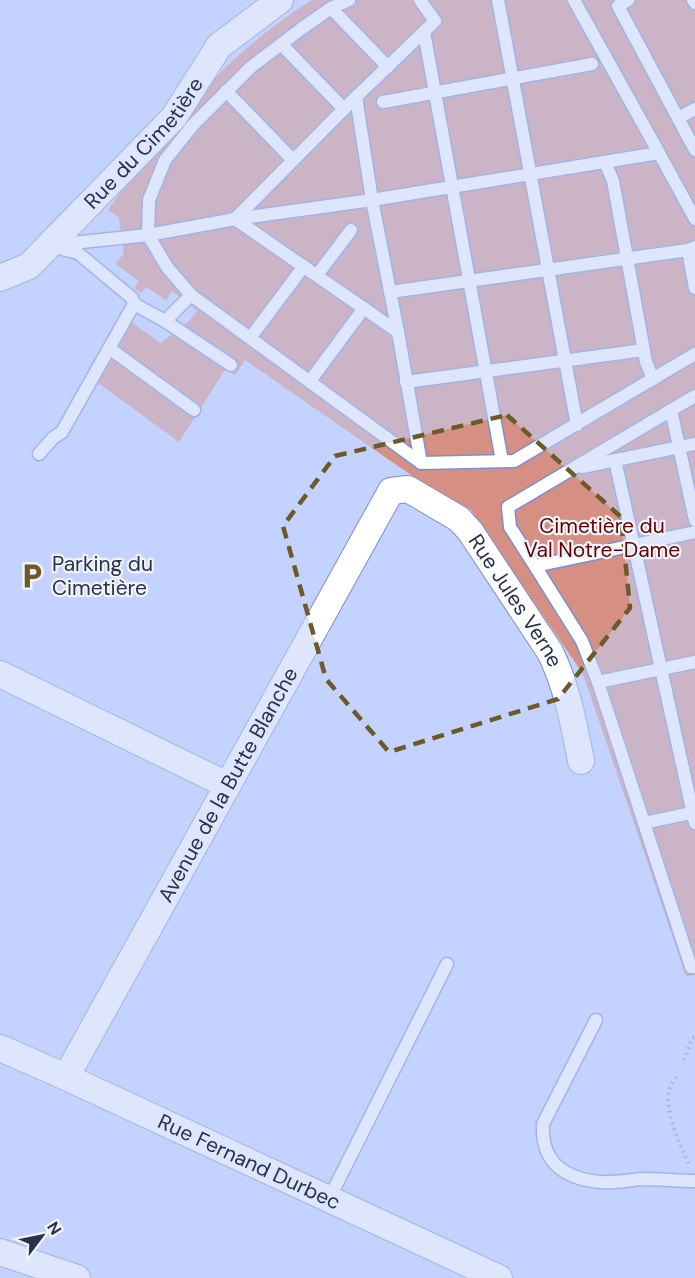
<svg xmlns="http://www.w3.org/2000/svg" width="695" height="1278" viewBox="0 0 695 1278" font-family="'DM Sans',sans-serif">
<style>
.green{fill:#d59083}
.lines{fill:none;stroke-linecap:round;stroke-linejoin:round}
.lane-casing{stroke:#7a8fd3;stroke-width:15}
.street-casing{stroke:#7a8fd3;stroke-width:28}
.path{stroke:#828eb4;stroke-width:4;stroke-dasharray:1.5 4.5;stroke-linecap:butt}
.lane{stroke:#fff;stroke-width:12}
.street{stroke:#fff;stroke-width:26}
.marked{fill:none;stroke:#6c5b29;stroke-width:4.5;stroke-dasharray:12 8;stroke-linejoin:round}
.labels{text-anchor:middle;stroke-width:4.5;stroke-linejoin:round;paint-order:stroke}
.street-label{font-size:21px;fill:#28314d;stroke:#f1f4fb}
.park-label{font-size:21px;fill:#640100;stroke:#f1f4fb}
.poi-label{font-size:21px;fill:#28314d;stroke:#f1f4fb;text-anchor:start}
</style>
<rect width="100%" height="100%" fill="#c3d2fe"/>
<!-- green -->
<path class="green" d="M 312,0 L 695,0 L 695,975 L 686,976 L 583,674 L 471,510 L 424,484 L 245,360 L 235,375 L 225,370 L 179,442 L 97,382 L 131,322 L 161,343 L 189,321 L 197,311 L 172,291 L 166,300 L 146,287 L 141,293 L 134,288 L 139,281 L 116,264 L 124,253 L 119,218 L 108,210 C 164,130 227,52 312,0 Z"/>
<g class="lines">
<!-- lane casing -->
<g class="lane-casing">
<g id="lane">
<path d="M 349,0 L 331,8 L 301,29 L 251,67 L 193,125 L 165,160 L 149,200 L 148,235 L 167,267 L 191,295 L 421,463 L 514,461 L 695,354"/>
<path d="M 420,0 L 435,21 L 356,97 L 235,219 L 398,332 L 421,463"/>
<path d="M 498,0 L 577,425"/>
<path d="M 574,0 L 659,153"/>
<path d="M 628,0 L 618,6 L 695,150"/>
<path d="M 693,0 L 695,3"/>
<path d="M 331,8 L 388,67"/>
<path d="M 424,32 L 502,461"/>
<path d="M 281,44 L 344,109"/>
<path d="M 226,91 L 293,160"/>
<path d="M 356,97 L 372,200 L 398,332"/>
<path d="M 383,102 L 592,64"/>
<path d="M 678,118 L 695,109"/>
<path d="M 605,162 L 613,181 L 646,362 L 653,379"/>
<path d="M 53,245 L 148,235 L 235,219 L 372,200 L 659,153 L 695,219"/>
<path d="M 688,250 L 695,288"/>
<path d="M 317,275 L 351,230"/>
<path d="M 390,292 L 688,250 L 695,247"/>
<path d="M 191,295 L 165,321 L 231,365"/>
<path d="M 134,304 L 165,321"/>
<path d="M 250,338 L 304,266"/>
<path d="M 109,348 L 194,410"/>
<path d="M 310,381 L 364,308"/>
<path d="M 406,382 L 644,350"/>
<path d="M 695,396 L 508,507 L 510,527 L 535,566 L 695,532"/>
<path d="M 671,410 L 695,520"/>
<path d="M 39,454 L 53,438 L 62,432 L 134,304 L 132,298 L 78,253 L 59,248"/>
<path d="M 615,460 L 695,823"/>
<path d="M 582,467 L 695,444"/>
<path d="M 535,566 L 582,641 L 598,682 L 691,967 L 695,967"/>
<path d="M 598,682 L 695,662"/>
<path d="M 644,823 L 695,812"/>
<path d="M 596,1020 L 543,1124 C 541,1163 565,1179 601,1182 C 615,1183 629,1180 643,1179 C 661,1179 678,1181 695,1181"/>
<path d="M 329,1199 L 447,964"/>
</g>
</g>
<!-- street casing -->
<g class="street-casing">
<g id="street">
<path id="s1" d="M 0,278 L 29,266 L 174,117 L 219,46 L 280,0"/>
<path d="M 0,674 L 227,785"/>
<path id="s2" d="M 0,1048 L 66,1077 L 499,1278"/>
<path id="s3" d="M 66,1077 L 391,491 L 408,489 L 459,519 L 470,531 L 550,652 C 567,686 574,725 581,761"/>
<path d="M 0,1252 L 77,1278"/>
</g>
</g>
<!-- path -->
<g class="path">
<path d="M 684,1060 L 692,1038 L 695,1037"/>
<path d="M 676,1077 C 673,1081 670,1086 669,1090 C 664,1111 680,1146 689,1164"/>
</g>
<!-- lane -->
<use href="#lane" class="lane"/>
<!-- street -->
<use href="#street" class="street"/>
</g>
<!-- marked area -->
<path d="M0 0H695V1278H0ZM 507,415 L 621,517 L 630,608 L 558,699 L 389,752 L 326,679 L 283,526 L 335,456 Z" fill="#c3d2fe" fill-opacity=".55" fill-rule="evenodd"/>
<path class="marked" d="M 507,415 L 621,517 L 630,608 L 558,699 L 389,752 L 326,679 L 283,526 L 335,456 Z"/>
<!-- icons -->
<defs>
<g id="parking-bare" transform="scale(2.07)"><path d="M-3.5-5.5H1a3.5 3.5 0 0 1 0 7H-1V5.5H-3.5ZM-1-3.4V-.6H.8a1.4 1.4 0 0 0 0-2.8Z" fill="#6c5b29" stroke="#f1f4fb" stroke-width="2.5" paint-order="stroke"/></g>
</defs>
<g fill-rule="evenodd">
<use href="#parking-bare" x="32" y="576"/>
</g>
<g class="labels">
<!-- street labels -->
<g class="street-label">
<text dy="7" stroke="none"><textPath href="#s1" startOffset="200">Rue du Cimetière</textPath></text>
<text dy="7" stroke="none"><textPath href="#s3" startOffset="846">Rue Jules Verne</textPath></text>
<text dy="7" stroke="none"><textPath href="#s3" startOffset="334">Avenue de la Butte Blanche</textPath></text>
<text dy="7" stroke="none"><textPath href="#s2" startOffset="274">Rue Fernand Durbec</textPath></text>
</g>
<!-- park labels -->
<g class="park-label">
<text x="602" y="533">Cimetière du<tspan x="602" dy="24">Val Notre-Dame</tspan></text>
</g>
<!-- poi labels -->
<g class="poi-label">
<text x="52" y="571">Parking du<tspan x="52" dy="24">Cimetière</tspan></text>
</g>
</g>
<!-- north arrow -->
<g transform="translate(42 1236) rotate(58)" stroke="#f1f4fb" stroke-width="4.5" paint-order="stroke">
<path d="M0-4.5L10 22L0 15L-10 22Z" fill="#28314d"/>
<text y="-9" font-size="16" font-weight="bold" text-anchor="middle" fill="#28314d">N</text>
</g>
</svg>
